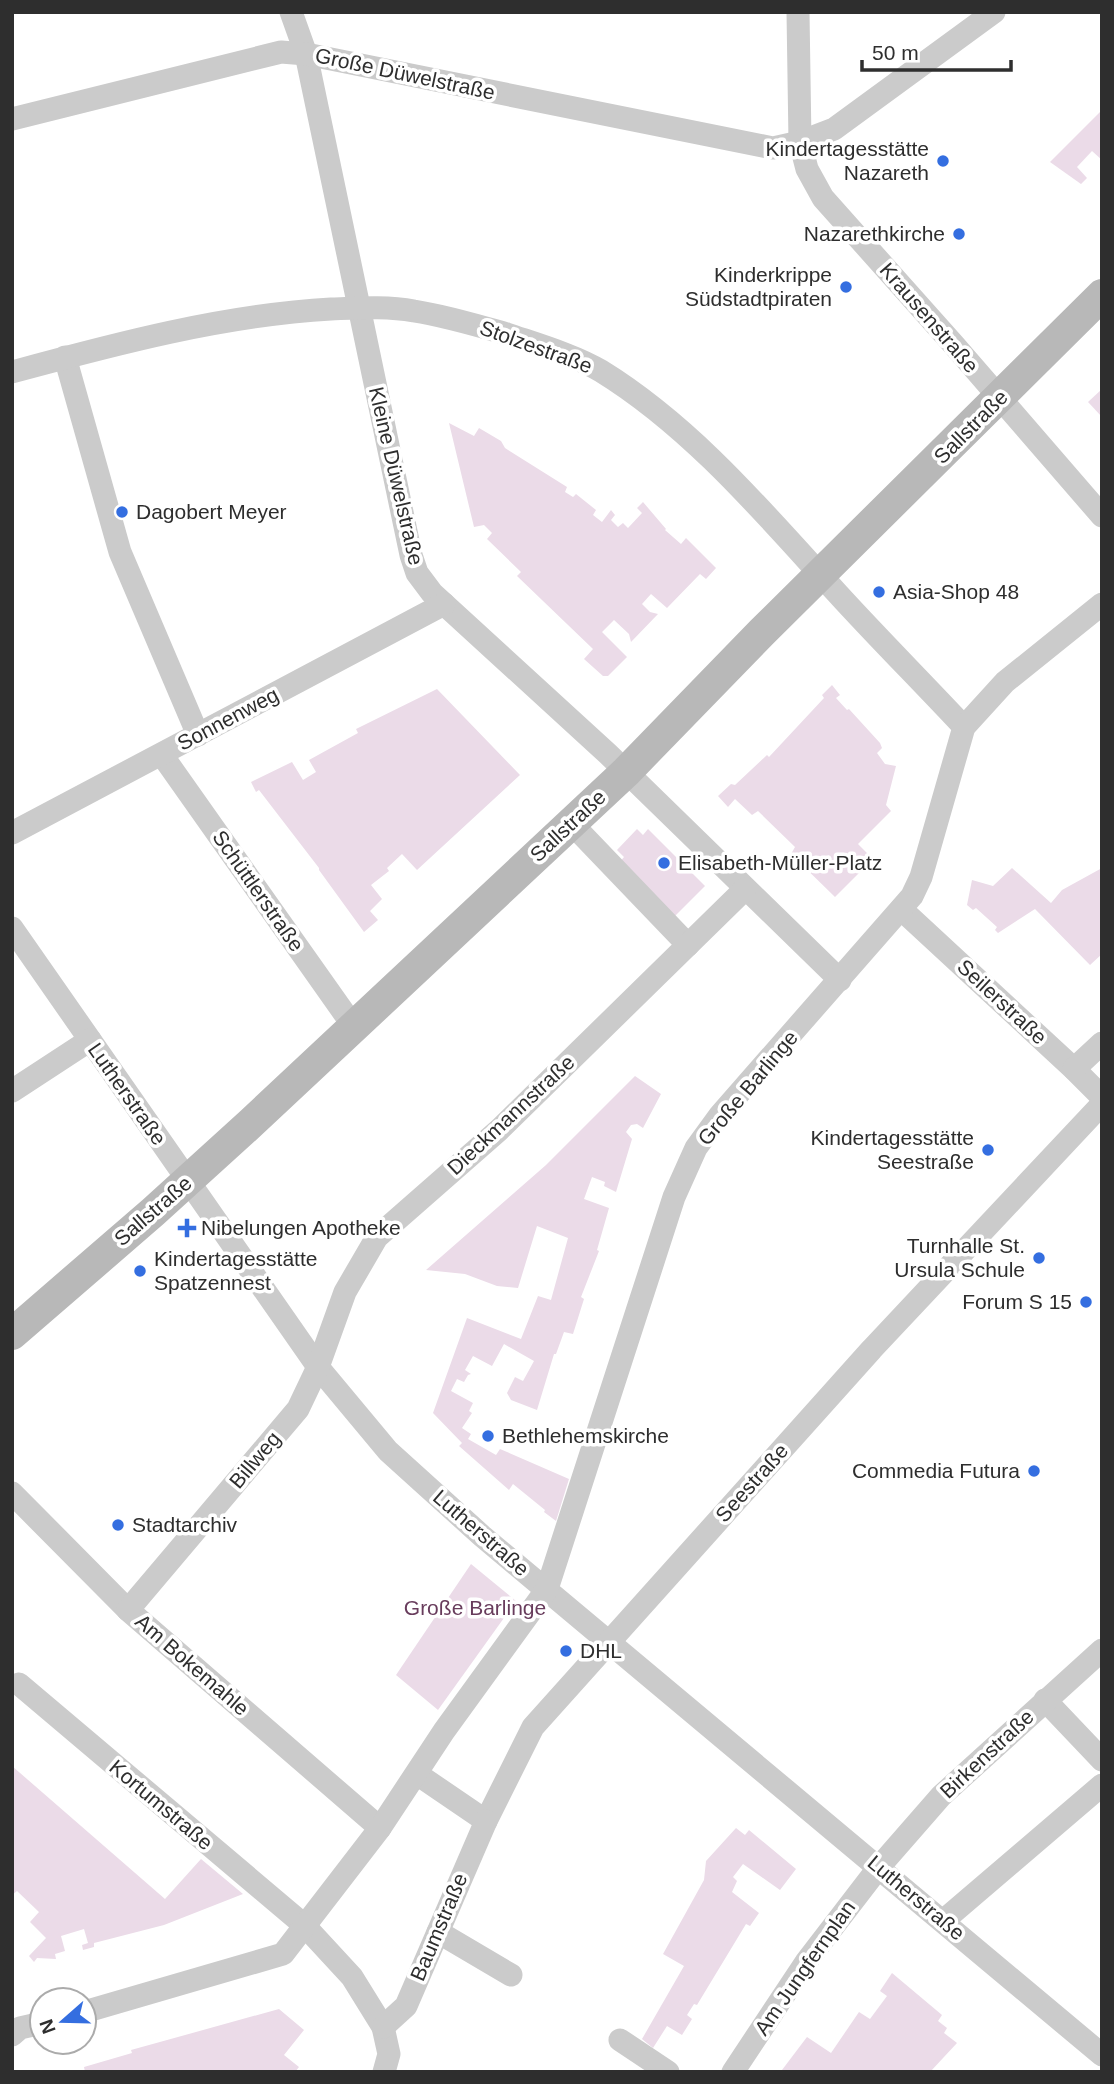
<svg xmlns="http://www.w3.org/2000/svg" width="1114" height="2084" viewBox="0 0 1114 2084" font-family="Arial,sans-serif">
<style>
.green{fill:#ebdbe8}
.lines{fill:none;stroke-linecap:round;stroke-linejoin:round}
.street{stroke:#cbcbcb;stroke-width:23}
.secondary{stroke:#b8b8b8;stroke-width:32}
.poi-dot{fill:#346ee0;stroke:#fff;stroke-width:2.5}
.labels{text-anchor:middle;stroke-width:7;stroke-linejoin:round;paint-order:stroke}
.street-label{font-size:21px;fill:#2e2e2e;stroke:#fff}
.poi-label{font-size:21px;fill:#2e2e2e;stroke:#fff;text-anchor:start}
.park-label{font-size:21px;fill:#683c5c;stroke:#fff}
</style>
<rect width="100%" height="100%" fill="#fff"/>
<!-- green -->
<g class="green">
<path d="M 1102,110 L 1102,160 L 1092,151 L 1077,167 L 1087,178 L 1081,184 L 1050,162 Z"/>
<path d="M 1102,389 L 1102,417 L 1088,402 Z"/>
<path d="M 449,423 L 474,436 L 479,428 L 501,441 L 505,448 L 567,487 L 565,492 L 573,497 L 576,494 L 596,510 L 593,515 L 602,522 L 611,510 L 615,515 L 611,520 L 618,527 L 623,523 L 628,528 L 642,513 L 637,508 L 643,502 L 666,529 L 665,530 L 681,544 L 686,538 L 716,568 L 706,579 L 700,574 L 667,608 L 651,594 L 642,604 L 650,612 L 658,614 L 631,642 L 629,634 L 614,620 L 602,632 L 627,657 L 608,676 L 603,676 L 584,659 L 593,649 L 517,576 L 521,572 L 487,539 L 492,533 L 484,525 L 474,527 Z"/>
<path d="M 832,685 L 840,695 L 836,698 L 847,710 L 849,709 L 880,743 L 882,748 L 877,753 L 885,764 L 896,766 L 886,805 L 891,811 L 858,844 L 873,859 L 835,897 L 791,854 L 795,847 L 758,811 L 752,815 L 735,799 L 728,807 L 718,796 L 731,784 L 735,785 L 767,755 L 769,757 L 824,698 L 822,695 Z"/>
<path d="M 437,689 L 520,775 L 417,870 L 402,854 L 387,868 L 389,871 L 371,885 L 382,899 L 370,911 L 378,920 L 364,932 L 319,870 L 319,868 L 259,790 L 256,792 L 251,782 L 292,762 L 303,780 L 316,772 L 309,760 L 358,733 L 356,729 Z"/>
<path d="M 637,829 L 643,835 L 648,829 L 705,886 L 673,918 L 619,863 L 624,857 L 617,850 Z"/>
<path d="M 1012,868 L 1051,903 L 1062,890 L 1102,868 L 1102,954 L 1090,965 L 1035,909 L 998,933 L 995,930 L 997,927 L 976,908 L 973,910 L 967,905 L 972,880 L 993,886 Z"/>
<path d="M 635,1076 L 661,1094 L 643,1128 L 637,1124 L 631,1125 L 626,1132 L 632,1139 L 616,1192 L 604,1186 L 605,1182 L 592,1177 L 584,1199 L 609,1208 L 597,1250 L 599,1251 L 581,1297 L 584,1299 L 573,1334 L 564,1332 L 556,1354 L 554,1354 L 537,1410 L 511,1400 L 507,1393 L 515,1377 L 523,1381 L 534,1361 L 504,1344 L 492,1366 L 473,1356 L 465,1370 L 471,1374 L 468,1375 L 464,1382 L 457,1379 L 451,1391 L 473,1403 L 469,1411 L 472,1413 L 462,1428 L 471,1434 L 468,1439 L 496,1455 L 500,1449 L 569,1479 L 556,1521 L 544,1512 L 545,1510 L 513,1484 L 509,1490 L 459,1446 L 462,1443 L 433,1413 L 467,1318 L 521,1339 L 538,1296 L 551,1300 L 568,1238 L 537,1226 L 518,1288 L 497,1286 L 465,1274 L 426,1270 L 546,1165 Z"/>
<path d="M 471,1564 L 516,1601 L 438,1710 L 396,1675 Z"/>
<path d="M 12,1766 L 165,1899 L 201,1859 L 243,1894 L 164,1925 L 94,1943 L 94,1947 L 83,1950 L 82,1945 L 88,1943 L 84,1929 L 61,1936 L 65,1951 L 55,1954 L 56,1959 L 37,1958 L 34,1962 L 29,1956 L 46,1938 L 30,1922 L 39,1912 L 17,1891 L 12,1895 Z"/>
<path d="M 736,1828 L 745,1835 L 749,1830 L 796,1869 L 780,1890 L 743,1864 L 733,1877 L 737,1881 L 732,1892 L 759,1913 L 750,1926 L 746,1924 L 697,2005 L 694,2004 L 687,2015 L 692,2019 L 682,2035 L 667,2026 L 653,2048 L 642,2039 L 684,1966 L 663,1954 L 704,1880 L 706,1861 Z"/>
<path d="M 892,1973 L 942,2015 L 938,2021 L 947,2028 L 944,2033 L 957,2043 L 930,2072 L 782,2070 L 807,2037 L 831,2053 L 859,2012 L 870,2019 L 887,1996 L 880,1991 Z"/>
<path d="M 279,2009 L 304,2030 L 284,2055 L 299,2067 L 295,2072 L 85,2072 L 84,2067 L 132,2053 L 131,2050 Z"/>
</g>
<g class="lines">
<!-- street -->
<g class="street">
<path d="M 291,12 L 306,54 L 411,555 L 417,573 L 432,593 L 608,754 L 840,980"/>
<path d="M 798,12 L 800,142 L 807,169 L 823,198 L 954,345 L 1102,516"/>
<path d="M 12,119 L 281,52 L 306,54 L 773,148 L 800,142 L 834,129 L 994,12"/>
<path d="M 65,357 L 120,552 L 198,735"/>
<path d="M 12,372 C 115,344 224,315 331,309 C 358,308 387,306 414,311 C 446,316 476,325 507,334 C 536,344 574,355 601,371 C 692,427 765,514 837,593 C 878,638 922,682 964,727"/>
<path d="M 162,755 L 354,1027"/>
<path d="M 571,823 L 688,945"/>
<path d="M 12,833 L 444,604"/>
<path d="M 901,909 L 1074,1069 L 1102,1097"/>
<path d="M 12,928 L 318,1367 L 388,1451 L 482,1536 L 1102,2055"/>
<path d="M 1074,1069 L 1102,1043"/>
<path d="M 12,1091 L 90,1040"/>
<path d="M 12,1493 L 128,1610 L 380,1828"/>
<path d="M 128,1610 L 298,1409 L 318,1367 L 345,1292 L 377,1237 L 499,1130 L 745,889"/>
<path d="M 19,1684 L 304,1925 L 352,1977 L 383,2027 L 389,2054 L 384,2072"/>
<path d="M 1045,1700 L 1102,1760"/>
<path d="M 417,1774 L 486,1821 L 533,1727 L 872,1349 L 1102,1104"/>
<path d="M 943,1921 L 1102,1785"/>
<path d="M 438,1932 L 511,1975"/>
<path d="M 84,2012 L 283,1954 L 380,1828 L 444,1731 L 547,1589 L 674,1197 L 696,1148 L 720,1115 L 912,896 L 921,877 L 964,727 L 1005,682 L 1102,604"/>
<path d="M 383,2027 L 406,2006 L 486,1821"/>
<path d="M 12,2035 L 20,2028 L 42,2023"/>
<path d="M 620,2040 L 668,2072"/>
<path d="M 733,2072 L 806,1962 L 879,1867 L 941,1796 L 1102,1650"/>
</g>
<!-- secondary -->
<path class="secondary" d="M 12,1334 L 153,1212 L 251,1123 L 626,772 L 762,632 L 1102,295"/>
</g>
<!-- markers -->
<g class="poi-dot">
<circle cx="943" cy="161" r="7"/>
<circle cx="959" cy="234" r="7"/>
<circle cx="846" cy="287" r="7"/>
<circle cx="122" cy="512" r="7"/>
<circle cx="879" cy="592" r="7"/>
<circle cx="664" cy="863" r="7"/>
<circle cx="988" cy="1150" r="7"/>
<path d="M183.5 1217.5h7v7h7v7h-7v7h-7v-7h-7v-7h7z"/>
<circle cx="1039" cy="1258" r="7"/>
<circle cx="140" cy="1271" r="7"/>
<circle cx="1086" cy="1302" r="7"/>
<circle cx="488" cy="1436" r="7"/>
<circle cx="1034" cy="1471" r="7"/>
<circle cx="118" cy="1525" r="7"/>
<circle cx="566" cy="1651" r="7"/>
</g>
<g class="labels">
<!-- street labels -->
<g class="street-label">
<text transform="translate(405 74) rotate(12)" y="7">Große Düwelstraße</text>
<text transform="translate(929 318) rotate(49)" y="7">Krausenstraße</text>
<text transform="translate(536 347) rotate(20)" y="7">Stolzestraße</text>
<text transform="translate(971 427) rotate(-45)" y="7">Sallstraße</text>
<text transform="translate(396 476) rotate(77)" y="7">Kleine Düwelstraße</text>
<text transform="translate(228 719) rotate(-28)" y="7">Sonnenweg</text>
<text transform="translate(568 826) rotate(-43)" y="7">Sallstraße</text>
<text transform="translate(258 891) rotate(55)" y="7">Schüttlerstraße</text>
<text transform="translate(1002 1002) rotate(43)" y="7">Seilerstraße</text>
<text transform="translate(748 1088) rotate(-50)" y="7">Große Barlinge</text>
<text transform="translate(127 1094) rotate(55)" y="7">Lutherstraße</text>
<text transform="translate(511 1115) rotate(-43)" y="7">Dieckmannstraße</text>
<text transform="translate(153 1211) rotate(-41)" y="7">Sallstraße</text>
<text transform="translate(255 1460) rotate(-50)" y="7">Billweg</text>
<text transform="translate(752 1483) rotate(-48)" y="7">Seestraße</text>
<text transform="translate(481 1533) rotate(41)" y="7">Lutherstraße</text>
<text transform="translate(192 1665) rotate(41)" y="7">Am Bokemahle</text>
<text transform="translate(987 1754) rotate(-43)" y="7">Birkenstraße</text>
<text transform="translate(161 1805) rotate(40)" y="7">Kortumstraße</text>
<text transform="translate(916 1898) rotate(40)" y="7">Lutherstraße</text>
<text transform="translate(439 1927) rotate(-67)" y="7">Baumstraße</text>
<text transform="translate(805 1968) rotate(-55)" y="7">Am Jungfernplan</text>
</g>
<!-- poi labels -->
<g class="poi-label">
<text x="929" y="156" text-anchor="end">Kindertagesstätte<tspan x="929" dy="24">Nazareth</tspan></text>
<text x="945" y="241" text-anchor="end">Nazarethkirche</text>
<text x="832" y="282" text-anchor="end">Kinderkrippe<tspan x="832" dy="24">Südstadtpiraten</tspan></text>
<text x="136" y="519">Dagobert Meyer</text>
<text x="893" y="599">Asia-Shop 48</text>
<text x="678" y="870">Elisabeth-Müller-Platz</text>
<text x="974" y="1145" text-anchor="end">Kindertagesstätte<tspan x="974" dy="24">Seestraße</tspan></text>
<text x="201" y="1235">Nibelungen Apotheke</text>
<text x="1025" y="1253" text-anchor="end">Turnhalle St.<tspan x="1025" dy="24">Ursula Schule</tspan></text>
<text x="154" y="1266">Kindertagesstätte<tspan x="154" dy="24">Spatzennest</tspan></text>
<text x="1072" y="1309" text-anchor="end">Forum S 15</text>
<text x="502" y="1443">Bethlehemskirche</text>
<text x="1020" y="1478" text-anchor="end">Commedia Futura</text>
<text x="132" y="1532">Stadtarchiv</text>
<text x="580" y="1658">DHL</text>
</g>
<!-- park labels -->
<g class="park-label">
<text x="475" y="1615">Große Barlinge</text>
</g>
</g>
<!-- border -->
<rect width="1114" height="2084" fill="none" stroke="#2e2e2e" stroke-width="28"/>
<!-- north arrow -->
<g transform="translate(63 2021) rotate(250)"><circle r="33" fill="#ffffff" stroke="#ababab" stroke-width="2"/>
<path d="M0-5L12 26L0 18L-12 26Z" fill="#346ee0"/>
<text y="-10" font-size="19" font-weight="bold" text-anchor="middle" fill="#2e2e2e">N</text>
</g>
<!-- scale -->
<path d="M862 60v10h149v-10" fill="none" stroke="#2e2e2e" stroke-width="3.5"/>
<text x="872" y="60" font-size="21" fill="#2e2e2e" stroke="#ffffff" stroke-width="5" paint-order="stroke">50 m</text>
</svg>
